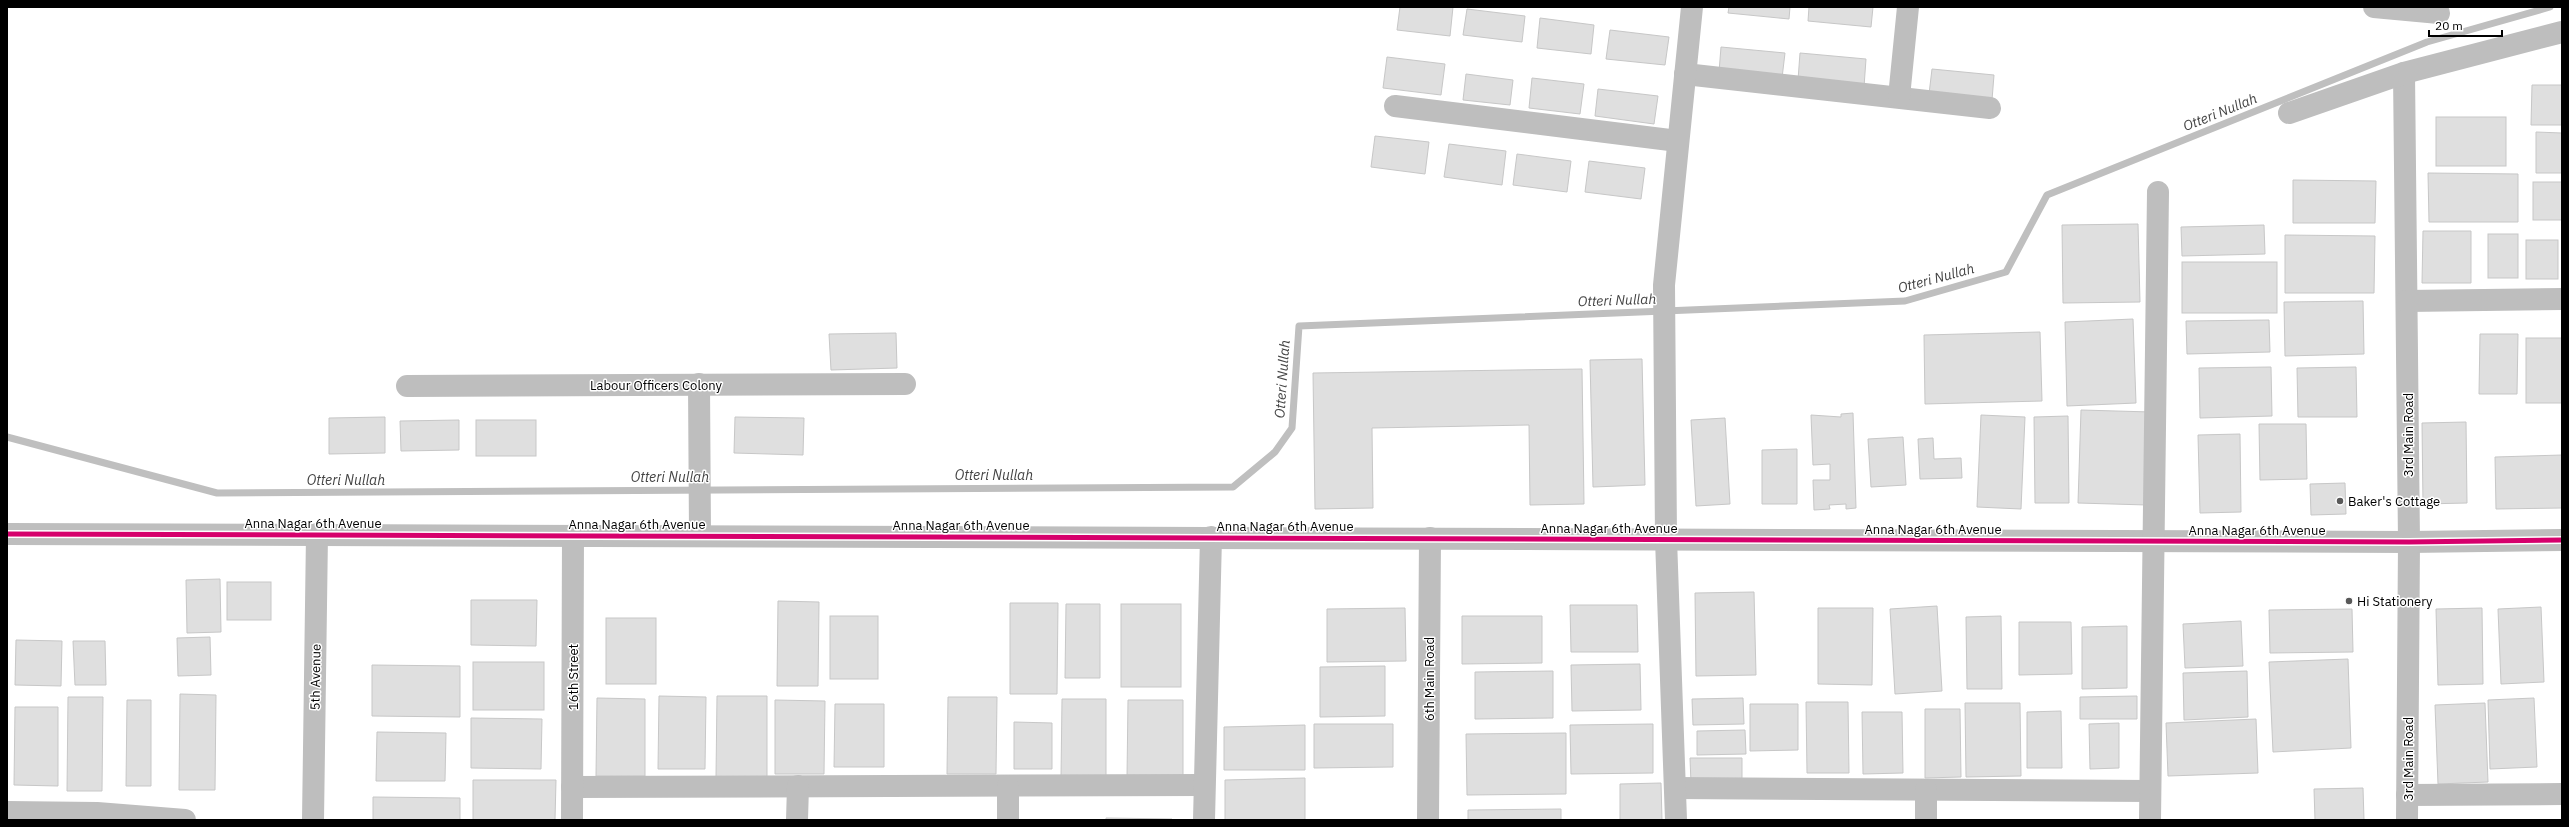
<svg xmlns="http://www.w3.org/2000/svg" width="2569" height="827" viewBox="0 0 2569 827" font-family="'IBM Plex Sans',sans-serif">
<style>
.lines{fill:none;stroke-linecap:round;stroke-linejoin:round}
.stream{stroke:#bfbfbf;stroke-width:7}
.building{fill:#dfdfdf;stroke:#c7c7c7}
.minor{stroke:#bebebe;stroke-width:22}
.cycleway-casing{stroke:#fff;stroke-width:8}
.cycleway{stroke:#d6006c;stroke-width:5}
.poi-dot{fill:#595959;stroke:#fff;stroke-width:1.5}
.labels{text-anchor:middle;stroke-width:3;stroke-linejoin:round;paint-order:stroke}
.street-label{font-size:13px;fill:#000;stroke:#fff}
.poi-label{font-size:13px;fill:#000;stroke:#fff;text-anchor:start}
.water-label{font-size:14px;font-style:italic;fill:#444;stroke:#fff}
</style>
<rect width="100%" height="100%" fill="#fff"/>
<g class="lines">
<!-- stream -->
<path class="stream" d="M 7,437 L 217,493 L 1233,487 L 1275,452 L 1292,428 L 1299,326 L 1905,301 L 2006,272 L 2047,195 L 2427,42 L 2550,7"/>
</g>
<!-- building -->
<g class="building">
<path d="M 1400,7 L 1453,7 L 1450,36 L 1397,30 Z"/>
<path d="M 1729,7 L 1790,7 L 1789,19 L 1728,13 Z"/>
<path d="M 1809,7 L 1873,7 L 1871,27 L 1808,21 Z"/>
<path d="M 1467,9 L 1525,16 L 1522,42 L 1463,35 Z"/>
<path d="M 1540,18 L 1594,25 L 1591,54 L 1537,48 Z"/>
<path d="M 1610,30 L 1669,37 L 1665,65 L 1606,59 Z"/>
<path d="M 1721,47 L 1785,53 L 1782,78 L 1719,72 Z"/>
<path d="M 1800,53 L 1866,59 L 1864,87 L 1798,80 Z"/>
<path d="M 1387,57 L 1445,64 L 1441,95 L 1383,88 Z"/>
<path d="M 1932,69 L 1994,75 L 1992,100 L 1929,94 Z"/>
<path d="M 1466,74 L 1513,80 L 1510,105 L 1463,100 Z"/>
<path d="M 1532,78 L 1584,84 L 1580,114 L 1529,108 Z"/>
<path d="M 2532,85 L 2562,85 L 2562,125 L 2531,125 Z"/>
<path d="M 1598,89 L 1658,96 L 1654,124 L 1595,116 Z"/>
<rect x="2436" y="117" width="70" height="49"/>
<path d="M 2536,132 L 2562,133 L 2562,173 L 2536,173 Z"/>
<path d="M 1375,136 L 1429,142 L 1425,174 L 1371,167 Z"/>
<path d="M 1449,144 L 1506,151 L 1502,185 L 1444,177 Z"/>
<path d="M 1517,154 L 1571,161 L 1567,192 L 1513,185 Z"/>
<path d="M 1589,161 L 1645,168 L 1641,199 L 1585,192 Z"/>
<path d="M 2428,173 L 2518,174 L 2518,222 L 2429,222 Z"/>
<path d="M 2293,180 L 2376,181 L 2375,223 L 2293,223 Z"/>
<rect x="2533" y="182" width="29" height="38"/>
<path d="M 2138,224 L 2140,302 L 2063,303 L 2062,225 Z"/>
<path d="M 2264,225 L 2265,254 L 2182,256 L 2181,227 Z"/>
<path d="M 2423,231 L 2471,231 L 2471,283 L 2422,283 Z"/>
<rect x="2488" y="234" width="30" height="44"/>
<path d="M 2285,235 L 2375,236 L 2374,293 L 2285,293 Z"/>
<rect x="2526" y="240" width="32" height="39"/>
<rect x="2182" y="262" width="95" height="51"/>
<path d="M 2363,301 L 2364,354 L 2285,356 L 2284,302 Z"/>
<path d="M 2133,319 L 2136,403 L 2067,406 L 2065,322 Z"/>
<path d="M 2269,320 L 2270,352 L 2187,354 L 2186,321 Z"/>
<path d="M 2040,332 L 2042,401 L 1925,404 L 1924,335 Z"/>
<path d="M 896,333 L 897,368 L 831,370 L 829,334 Z"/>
<path d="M 2480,334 L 2518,334 L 2517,394 L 2479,394 Z"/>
<rect x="2526" y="338" width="36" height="65"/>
<path d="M 1642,359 L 1645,485 L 1593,487 L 1590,360 Z"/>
<path d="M 2271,367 L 2272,416 L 2200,418 L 2199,368 Z"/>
<path d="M 2356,367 L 2357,417 L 2298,417 L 2297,368 Z"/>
<path d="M 1582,369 L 1584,504 L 1530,505 L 1529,425 L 1372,428 L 1373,508 L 1315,509 L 1313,373 Z"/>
<path d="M 2081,410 L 2151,412 L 2147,505 L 2078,503 Z"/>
<path d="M 1853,413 L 1856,508 L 1846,509 L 1846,504 L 1829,505 L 1830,509 L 1814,510 L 1813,480 L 1830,480 L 1830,464 L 1813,465 L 1811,415 L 1841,417 L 1841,414 Z"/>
<path d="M 1981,415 L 2025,417 L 2021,509 L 1977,507 Z"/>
<path d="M 2068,416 L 2069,503 L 2035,503 L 2034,417 Z"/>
<path d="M 385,417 L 385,453 L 329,454 L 329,418 Z"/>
<path d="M 735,417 L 804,418 L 803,455 L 734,453 Z"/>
<path d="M 1725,418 L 1730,504 L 1696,506 L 1691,420 Z"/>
<path d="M 459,420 L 459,450 L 401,451 L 400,421 Z"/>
<rect x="476" y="420" width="60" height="36"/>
<path d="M 2466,422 L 2467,503 L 2423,504 L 2422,423 Z"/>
<path d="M 2259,424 L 2306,424 L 2307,479 L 2260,480 Z"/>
<path d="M 2240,434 L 2241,512 L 2200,513 L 2198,435 Z"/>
<path d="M 1903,437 L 1906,485 L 1871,487 L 1868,439 Z"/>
<path d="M 1933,438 L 1934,459 L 1961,458 L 1962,478 L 1920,479 L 1918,439 Z"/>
<path d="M 1797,449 L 1797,504 L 1762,504 L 1762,450 Z"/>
<path d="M 2562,455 L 2562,508 L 2496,509 L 2495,457 Z"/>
<path d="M 2345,483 L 2346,514 L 2311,515 L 2310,484 Z"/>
<path d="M 220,579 L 221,632 L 187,633 L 186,580 Z"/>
<rect x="227" y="582" width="44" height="38"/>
<path d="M 1754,592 L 1756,675 L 1696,676 L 1695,593 Z"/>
<path d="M 471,600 L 537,600 L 536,646 L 471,645 Z"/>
<path d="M 778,601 L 819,602 L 818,686 L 777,686 Z"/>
<path d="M 1010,603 L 1058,603 L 1057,694 L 1010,694 Z"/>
<path d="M 1066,604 L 1100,604 L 1100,678 L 1065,678 Z"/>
<rect x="1121" y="604" width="60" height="83"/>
<path d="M 1570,605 L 1637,605 L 1638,652 L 1571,652 Z"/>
<path d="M 1937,606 L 1942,691 L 1895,694 L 1890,609 Z"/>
<path d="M 2541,607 L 2544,682 L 2501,684 L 2498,609 Z"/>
<path d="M 1405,608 L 1406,661 L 1327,662 L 1327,609 Z"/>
<path d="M 1818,608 L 1873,608 L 1872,685 L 1818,684 Z"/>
<path d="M 2482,608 L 2483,684 L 2438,685 L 2436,609 Z"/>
<path d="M 2352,609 L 2353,652 L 2270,653 L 2269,610 Z"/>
<rect x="830" y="616" width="48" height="63"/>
<path d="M 1462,616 L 1542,616 L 1542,663 L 1462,664 Z"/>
<path d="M 2001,616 L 2002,689 L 1967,689 L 1966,617 Z"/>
<rect x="606" y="618" width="50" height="66"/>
<path d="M 2241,621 L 2243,666 L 2185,668 L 2183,624 Z"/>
<path d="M 2019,622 L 2071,622 L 2072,674 L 2019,675 Z"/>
<path d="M 2127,626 L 2127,688 L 2082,689 L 2082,627 Z"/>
<path d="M 210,637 L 211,675 L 178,676 L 177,638 Z"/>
<path d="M 16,640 L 62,641 L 61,686 L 15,685 Z"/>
<path d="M 73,641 L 105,641 L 106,685 L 75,685 Z"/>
<path d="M 2348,659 L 2351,748 L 2273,752 L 2269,662 Z"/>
<rect x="473" y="662" width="71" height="48"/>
<path d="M 1640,664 L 1641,710 L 1572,711 L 1571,665 Z"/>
<path d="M 372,665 L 460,666 L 460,717 L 372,716 Z"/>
<path d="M 1385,666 L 1385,716 L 1320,717 L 1320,667 Z"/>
<path d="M 1553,671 L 1553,718 L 1475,719 L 1475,672 Z"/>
<path d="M 2247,671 L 2248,717 L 2184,720 L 2183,673 Z"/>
<path d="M 180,694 L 216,695 L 215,790 L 179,790 Z"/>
<path d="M 659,696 L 706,697 L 705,769 L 658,769 Z"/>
<path d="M 717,696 L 767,696 L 767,777 L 716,777 Z"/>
<path d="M 2137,696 L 2137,719 L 2080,719 L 2080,697 Z"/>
<path d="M 68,697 L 103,697 L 102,791 L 67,791 Z"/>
<path d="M 948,697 L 997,697 L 996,774 L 947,774 Z"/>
<path d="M 597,698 L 645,699 L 645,776 L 596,776 Z"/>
<path d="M 1743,698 L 1744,724 L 1693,725 L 1692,699 Z"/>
<path d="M 2534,698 L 2537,767 L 2490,769 L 2488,700 Z"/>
<path d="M 1062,699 L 1106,699 L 1106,779 L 1061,778 Z"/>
<path d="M 127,700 L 151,700 L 151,786 L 126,786 Z"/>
<path d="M 775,700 L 825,701 L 824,774 L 775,774 Z"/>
<path d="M 1128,700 L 1183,700 L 1183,778 L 1127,778 Z"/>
<path d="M 1806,702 L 1848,702 L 1849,773 L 1807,773 Z"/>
<path d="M 1965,703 L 2020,703 L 2021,776 L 1966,777 Z"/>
<path d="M 2485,703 L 2488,782 L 2438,784 L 2435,705 Z"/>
<path d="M 835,704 L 884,704 L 884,767 L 834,767 Z"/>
<path d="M 1750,704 L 1798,704 L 1798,750 L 1750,751 Z"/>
<path d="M 15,707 L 58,707 L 58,786 L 14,785 Z"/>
<path d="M 1925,709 L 1960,709 L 1961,777 L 1925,778 Z"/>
<path d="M 2061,711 L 2062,768 L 2027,768 L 2027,712 Z"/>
<path d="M 1862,712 L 1902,712 L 1903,773 L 1863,774 Z"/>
<path d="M 471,718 L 542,719 L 541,769 L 471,768 Z"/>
<path d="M 2256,719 L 2258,773 L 2168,776 L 2166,723 Z"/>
<path d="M 1014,722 L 1052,723 L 1052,769 L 1014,769 Z"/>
<path d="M 2119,723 L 2119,768 L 2090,769 L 2089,724 Z"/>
<path d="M 1314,724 L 1393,724 L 1393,767 L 1314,768 Z"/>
<path d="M 1653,724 L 1653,773 L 1571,774 L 1570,725 Z"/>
<path d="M 1305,725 L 1305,770 L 1224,770 L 1224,727 Z"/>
<path d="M 1745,730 L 1746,754 L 1697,755 L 1697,731 Z"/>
<path d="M 377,732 L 446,733 L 445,781 L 376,781 Z"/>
<path d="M 1566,733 L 1566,794 L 1467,795 L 1466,734 Z"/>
<path d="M 1690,758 L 1742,758 L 1742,783 L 1691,783 Z"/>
<path d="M 1305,778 L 1305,820 L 1225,820 L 1225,780 Z"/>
<path d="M 473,780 L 556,780 L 555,820 L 473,820 Z"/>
<path d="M 1661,783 L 1662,820 L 1620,820 L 1620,784 Z"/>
<path d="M 2363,788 L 2364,820 L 2315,820 L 2314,789 Z"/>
<path d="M 373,797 L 460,798 L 460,820 L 373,820 Z"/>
<path d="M 1561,809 L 1561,820 L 1468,820 L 1468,810 Z"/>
<path d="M 1106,818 L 1172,819 L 1172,820 L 1106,820 Z"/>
</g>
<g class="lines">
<!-- minor -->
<g class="minor">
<path d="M 2374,7 L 2439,13"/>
<path d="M 2404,73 L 2409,542 L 2407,820"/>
<path d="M 1685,74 L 1990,108"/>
<path d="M 1899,97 L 1908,7"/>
<path d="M 1395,106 L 1678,141"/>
<path d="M 2289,113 L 2404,73 L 2562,32"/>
<path d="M 2407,301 L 2562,299"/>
<path d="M 699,384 L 700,535"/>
<path d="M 407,386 L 905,384"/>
<path d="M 7,534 L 2409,542 L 2562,540"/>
<path d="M 572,787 L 1204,785"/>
<path d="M 1676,788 L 2150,791"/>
<path d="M 2407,795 L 2562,794"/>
<path d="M 7,812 L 97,813 L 185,820"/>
<path d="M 313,820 L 317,534"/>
<path d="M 572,820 L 573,535"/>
<path d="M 797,820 L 798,786"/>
<path d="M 1008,820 L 1008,786"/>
<path d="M 1204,820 L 1211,537"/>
<path d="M 1428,820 L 1430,538"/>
<path d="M 1676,820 L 1666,539 L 1664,285 L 1692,7"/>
<path d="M 1926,820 L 1926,790"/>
<path d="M 2150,820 L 2158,192"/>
</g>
<!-- cycleway casing -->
<g class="cycleway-casing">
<path id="cycleway" d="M 7,534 L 2409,542 L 2562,540"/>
</g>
<!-- cycleway -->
<use href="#cycleway" class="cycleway"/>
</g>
<!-- markers -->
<g class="poi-dot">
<circle cx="2340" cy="501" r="4"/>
<circle cx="2349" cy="601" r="4"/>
</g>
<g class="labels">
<!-- street labels -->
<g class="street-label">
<text x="656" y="390">Labour Officers Colony</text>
<text transform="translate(2408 435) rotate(-90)" y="5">3rd Main Road</text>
<text x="313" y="528">Anna Nagar 6th Avenue</text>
<text x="637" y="529">Anna Nagar 6th Avenue</text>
<text x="961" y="530">Anna Nagar 6th Avenue</text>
<text x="1285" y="531">Anna Nagar 6th Avenue</text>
<text x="1609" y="533">Anna Nagar 6th Avenue</text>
<text x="1933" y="534">Anna Nagar 6th Avenue</text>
<text x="2257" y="535">Anna Nagar 6th Avenue</text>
<text transform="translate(315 677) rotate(-89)" y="5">5th Avenue</text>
<text transform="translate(573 677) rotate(-90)" y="5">16th Street</text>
<text transform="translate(1429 679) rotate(-90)" y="5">6th Main Road</text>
<text transform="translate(2408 759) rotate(-90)" y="5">3rd Main Road</text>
</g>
<!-- poi labels -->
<g class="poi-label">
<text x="2348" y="506">Baker's Cottage</text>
<text x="2357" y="606">Hi Stationery</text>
</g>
<!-- water labels -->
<g class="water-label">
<text transform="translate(2220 112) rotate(-22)" y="5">Otteri Nullah</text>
<text transform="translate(1936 278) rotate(-15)" y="5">Otteri Nullah</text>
<text transform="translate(1617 300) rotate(-2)" y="5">Otteri Nullah</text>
<text transform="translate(1282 379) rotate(-86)" y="5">Otteri Nullah</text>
<text x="994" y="480">Otteri Nullah</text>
<text x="670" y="482">Otteri Nullah</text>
<text x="346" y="485">Otteri Nullah</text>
</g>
</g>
<!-- border -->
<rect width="2569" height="827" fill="none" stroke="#000000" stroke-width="16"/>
<!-- scale -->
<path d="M2429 30v6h73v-6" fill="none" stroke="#000000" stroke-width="2"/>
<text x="2435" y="30" font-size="12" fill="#000000" stroke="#ffffff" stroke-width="3" paint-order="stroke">20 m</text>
</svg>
